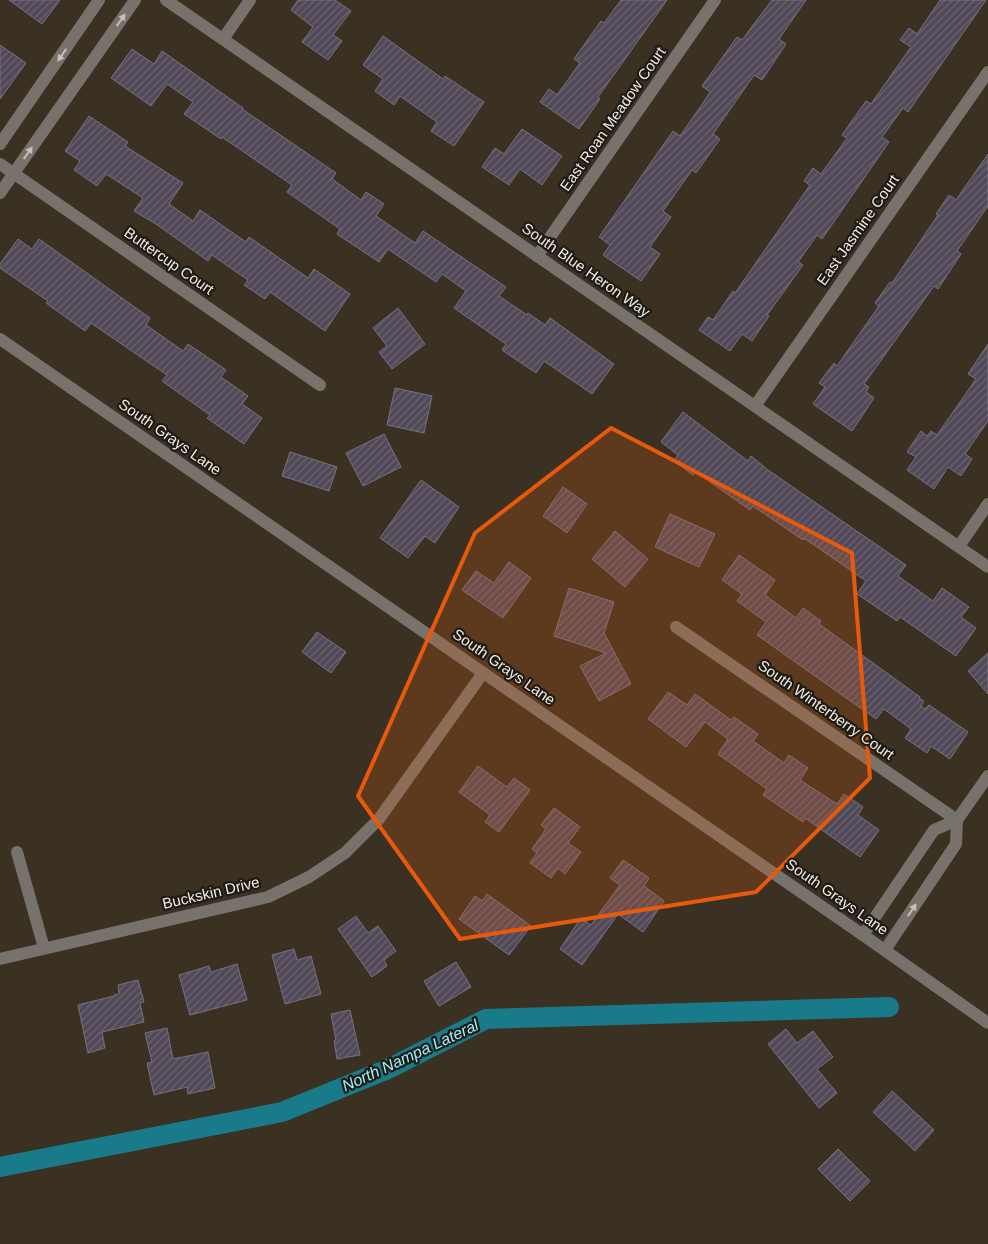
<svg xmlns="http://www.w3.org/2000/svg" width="988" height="1244" viewBox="0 0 988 1244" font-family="Helvetica,sans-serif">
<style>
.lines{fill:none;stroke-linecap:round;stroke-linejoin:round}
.canal{stroke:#197a89;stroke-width:20}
.building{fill:url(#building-hatch);stroke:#797081}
.minor{stroke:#77726b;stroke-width:12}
.tertiary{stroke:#77726b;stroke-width:12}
.oneway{fill:#c6c1b9}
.marked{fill:#e8590c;fill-opacity:0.2;stroke:#e8590c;stroke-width:4;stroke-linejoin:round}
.labels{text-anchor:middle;stroke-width:4.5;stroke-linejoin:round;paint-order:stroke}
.street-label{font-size:15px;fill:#f1ece3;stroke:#1e1a14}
.water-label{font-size:16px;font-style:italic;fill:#9deffe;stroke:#1e1a14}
</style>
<defs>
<pattern id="building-hatch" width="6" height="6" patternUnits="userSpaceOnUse" patternTransform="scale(1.25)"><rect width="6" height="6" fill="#514958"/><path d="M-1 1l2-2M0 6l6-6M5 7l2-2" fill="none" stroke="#6a6370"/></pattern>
</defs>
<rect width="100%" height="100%" fill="#3b3123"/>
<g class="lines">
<!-- canal -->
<path class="canal" d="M 0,1167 L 282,1112 L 388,1069 L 486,1019 L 889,1007"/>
</g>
<!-- building -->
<g class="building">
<path d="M 9,0 L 60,0 L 42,24 Z"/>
<path d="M 298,0 L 335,0 L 351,11 L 333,35 L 342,41 L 328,60 L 302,42 L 313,27 L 291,10 Z"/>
<path d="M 621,0 L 667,0 L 598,97 L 600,99 L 579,129 L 540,102 L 549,89 L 557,95 L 580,63 L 574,59 L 601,21 L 604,23 Z"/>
<path d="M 772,0 L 806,0 L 779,39 L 786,44 L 762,80 L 754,75 L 713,134 L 720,139 L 696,173 L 692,170 L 663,211 L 671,217 L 650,247 L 660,254 L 641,281 L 603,255 L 610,245 L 599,237 L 673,131 L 680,136 L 703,103 L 710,92 L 702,86 L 737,37 L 742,40 Z"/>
<path d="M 940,0 L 986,0 L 908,112 L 903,108 L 882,137 L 889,142 L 822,239 L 817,235 L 798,262 L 803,265 L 767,315 L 769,316 L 752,341 L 742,334 L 730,351 L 699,330 L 708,317 L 713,320 L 733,291 L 735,293 L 810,185 L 804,181 L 813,168 L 821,174 L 847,138 L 842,135 L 866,101 L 871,104 L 911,47 L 900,40 L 909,28 L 917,34 Z"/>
<path d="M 383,36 L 443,79 L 445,76 L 484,102 L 454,146 L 431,131 L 437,122 L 400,96 L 394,105 L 375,91 L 383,79 L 363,65 Z"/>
<path d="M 0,45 L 26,63 L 0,99 Z"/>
<path d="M 132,49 L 154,64 L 162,51 L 243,108 L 242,109 L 336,173 L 332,179 L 361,200 L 366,192 L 384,204 L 376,216 L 415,243 L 423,231 L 506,287 L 499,296 L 527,315 L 528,313 L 545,325 L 550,318 L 614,364 L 592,394 L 544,361 L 536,373 L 502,350 L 506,344 L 454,308 L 466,291 L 442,274 L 436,282 L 388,249 L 379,262 L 337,234 L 340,229 L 287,192 L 292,185 L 222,137 L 221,139 L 184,114 L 193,102 L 167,84 L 151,106 L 111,78 Z"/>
<path d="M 89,116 L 128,142 L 125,146 L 183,183 L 169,204 L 193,221 L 200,210 L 246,242 L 249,237 L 308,278 L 314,269 L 350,294 L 325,331 L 270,292 L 265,299 L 244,285 L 248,280 L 212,255 L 208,261 L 156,224 L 134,211 L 143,198 L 106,174 L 97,186 L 74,170 L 80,161 L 65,151 Z"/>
<path d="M 522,129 L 562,156 L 542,185 L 520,169 L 509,185 L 482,167 L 495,148 L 504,154 Z"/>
<path d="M 988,154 L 988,206 L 957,251 L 961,254 L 938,289 L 934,286 L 864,384 L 869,387 L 866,392 L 874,398 L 852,431 L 813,404 L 825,387 L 819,383 L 834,363 L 837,366 L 879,306 L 875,303 L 890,282 L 892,283 L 938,215 L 936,214 L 949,195 L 956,200 Z"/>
<path d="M 18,239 L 32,249 L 39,239 L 150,318 L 146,325 L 183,351 L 188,344 L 226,370 L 221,377 L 248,396 L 242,404 L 262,418 L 244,444 L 207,418 L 210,415 L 162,381 L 167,375 L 91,323 L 85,331 L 46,303 L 48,301 L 0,268 L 0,264 Z"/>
<path d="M 398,308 L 425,344 L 392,369 L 379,352 L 387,346 L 373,328 Z"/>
<path d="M 988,344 L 988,421 L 965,454 L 972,459 L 961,476 L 948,467 L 934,489 L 907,470 L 916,457 L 907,452 L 921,431 L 927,436 L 931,431 L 937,435 L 976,379 L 968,374 Z"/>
<path d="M 395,388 L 432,396 L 424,433 L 387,425 Z"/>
<path d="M 683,412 L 748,461 L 751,456 L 768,470 L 906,565 L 898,576 L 933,601 L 942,588 L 969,607 L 961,617 L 976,628 L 956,656 L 900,617 L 897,621 L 857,594 L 866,581 L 804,538 L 803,540 L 753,506 L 750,510 L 696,472 L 693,475 L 674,461 L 678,455 L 661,442 Z"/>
<path d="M 384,434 L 401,467 L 363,486 L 346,453 Z"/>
<path d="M 290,452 L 337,467 L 329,491 L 282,476 Z"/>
<path d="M 421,480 L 459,507 L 435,543 L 425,536 L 408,558 L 380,538 Z"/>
<path d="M 563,487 L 587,504 L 567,533 L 543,516 Z"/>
<path d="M 670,514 L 715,534 L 699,567 L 655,547 Z"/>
<path d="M 615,531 L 648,559 L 625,587 L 592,559 Z"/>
<path d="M 739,555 L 775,580 L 765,595 L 796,618 L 803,608 L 821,621 L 819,624 L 920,697 L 919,698 L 924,701 L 921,706 L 925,709 L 929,705 L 968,732 L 950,759 L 931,746 L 927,753 L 905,738 L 911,729 L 884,709 L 876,719 L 757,635 L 766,622 L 737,601 L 742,594 L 722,580 Z"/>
<path d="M 509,562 L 531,578 L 503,618 L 462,590 L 476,571 L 494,583 Z"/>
<path d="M 569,588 L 614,602 L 604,633 L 631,684 L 599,701 L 580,666 L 606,653 L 554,636 Z"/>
<path d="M 317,632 L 346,652 L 331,673 L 302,652 Z"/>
<path d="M 988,653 L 988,694 L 968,671 Z"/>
<path d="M 668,692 L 687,705 L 695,694 L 731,720 L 734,717 L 758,734 L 753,741 L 784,763 L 789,755 L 808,768 L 800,780 L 837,804 L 844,794 L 863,807 L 858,815 L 879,830 L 860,857 L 805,818 L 803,822 L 763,795 L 767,789 L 718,754 L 728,739 L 705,722 L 686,747 L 648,719 Z"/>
<path d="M 478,766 L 507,787 L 514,778 L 530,790 L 499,832 L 485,822 L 490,815 L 459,792 Z"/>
<path d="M 554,808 L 580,827 L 568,843 L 581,852 L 565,874 L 558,868 L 551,878 L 530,863 L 537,853 L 532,849 L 546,829 L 541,825 Z"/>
<path d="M 623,860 L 649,878 L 644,886 L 664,901 L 643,932 L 618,914 L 582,965 L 560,949 L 581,918 L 591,925 L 620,885 L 610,878 Z"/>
<path d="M 487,894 L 531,926 L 509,955 L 459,919 L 475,896 L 482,901 Z"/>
<path d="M 356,916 L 368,933 L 378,926 L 396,951 L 384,960 L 387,966 L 372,977 L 338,929 Z"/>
<path d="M 294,949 L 297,960 L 311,956 L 321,994 L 285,1004 L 272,955 Z"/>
<path d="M 456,962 L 471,987 L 439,1006 L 424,981 Z"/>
<path d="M 237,964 L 247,1000 L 190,1015 L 179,975 L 209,966 L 211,972 Z"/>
<path d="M 138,980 L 144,1002 L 140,1003 L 144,1022 L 102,1032 L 105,1048 L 88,1053 L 78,1005 L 114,996 L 114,995 L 119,994 L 118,985 Z"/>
<path d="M 350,1010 L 360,1055 L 337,1059 L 334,1040 L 336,1040 L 331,1014 Z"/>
<path d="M 167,1028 L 173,1059 L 208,1052 L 215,1088 L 188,1094 L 187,1087 L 154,1095 L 147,1063 L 152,1062 L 145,1033 Z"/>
<path d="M 786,1029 L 797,1043 L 813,1031 L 833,1057 L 817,1069 L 837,1093 L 819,1108 L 768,1044 Z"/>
<path d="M 892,1091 L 934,1130 L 915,1151 L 873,1112 Z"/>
<path d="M 838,1149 L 870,1181 L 850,1201 L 818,1169 Z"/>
</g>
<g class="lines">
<!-- minor -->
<g class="minor">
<path d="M 166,0 L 988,567"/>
<path d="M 223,39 L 250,0"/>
<path d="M 0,144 L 99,0"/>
<path d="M 0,164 L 320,385"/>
<path d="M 0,193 L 135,0"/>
<path d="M 537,256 L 715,0"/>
<path d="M 755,406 L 988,72"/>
<path d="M 959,546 L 988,504"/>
<path d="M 676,627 L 957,820 L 988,776"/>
<path d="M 17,852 L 44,948"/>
<path d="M 863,935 L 934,830 L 957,820 L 956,844 L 885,950"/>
<path d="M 0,959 L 268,897 L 309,877 L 345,853 L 379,819 L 483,673"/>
</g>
<!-- tertiary -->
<path class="tertiary" d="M 0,339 L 863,935 L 988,1023"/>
</g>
<!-- one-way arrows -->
<defs><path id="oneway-solid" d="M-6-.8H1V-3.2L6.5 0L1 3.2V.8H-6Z" transform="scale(1.25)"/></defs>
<g class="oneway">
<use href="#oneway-solid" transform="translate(121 20) rotate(-55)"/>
<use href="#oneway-solid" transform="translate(62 55) rotate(125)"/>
<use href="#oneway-solid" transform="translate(28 153) rotate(-55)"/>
<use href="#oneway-solid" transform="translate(912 910) rotate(-56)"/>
</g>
<!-- marked area -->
<path class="marked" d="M 611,428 L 852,553 L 870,778 L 756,892 L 460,939 L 358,796 L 475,533 Z"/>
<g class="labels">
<!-- street labels -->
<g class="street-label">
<text transform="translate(613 119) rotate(-55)" y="5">East Roan Meadow Court</text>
<text transform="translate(858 230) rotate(-55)" y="5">East Jasmine Court</text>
<text transform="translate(169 261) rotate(35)" y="5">Buttercup Court</text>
<text transform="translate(586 270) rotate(35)" y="5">South Blue Heron Way</text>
<text transform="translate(170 437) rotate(35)" y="5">South Grays Lane</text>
<text transform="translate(504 667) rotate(35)" y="5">South Grays Lane</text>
<text transform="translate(826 710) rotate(35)" y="5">South Winterberry Court</text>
<text transform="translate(211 893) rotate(-13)" y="5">Buckskin Drive</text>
<text transform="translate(837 897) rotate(35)" y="5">South Grays Lane</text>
</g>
<!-- water labels -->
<g class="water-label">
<text transform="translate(410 1055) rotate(-25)" y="6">North Nampa Lateral</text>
</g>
</g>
</svg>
